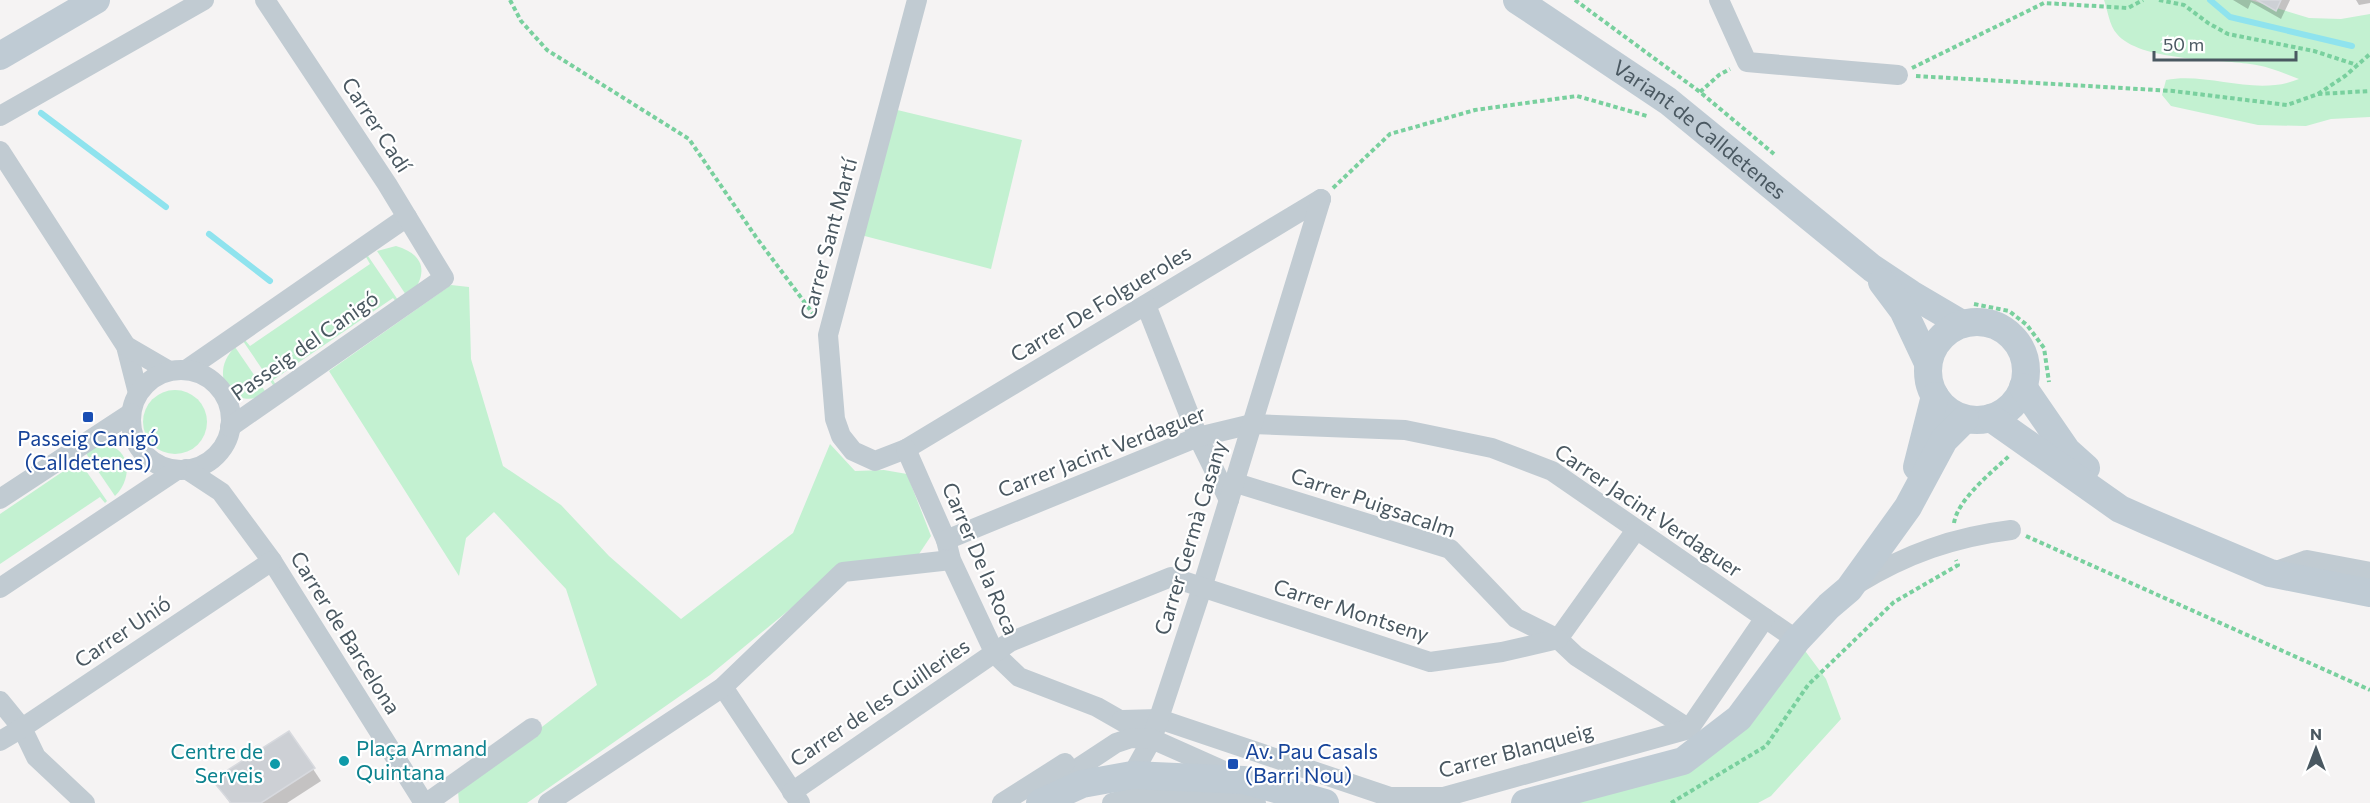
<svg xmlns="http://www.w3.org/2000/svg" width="2370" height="803" viewBox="0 0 2370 803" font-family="Commissioner,sans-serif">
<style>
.green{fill:#c3f1d1}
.shadow{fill:#0003}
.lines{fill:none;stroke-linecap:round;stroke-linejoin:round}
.stream{stroke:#8fe3ee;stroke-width:6}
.building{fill:#cdd0d5;stroke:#d7d9de;stroke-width:1.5}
.path{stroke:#79d09e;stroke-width:4;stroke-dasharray:4.5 3;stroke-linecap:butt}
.street{stroke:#c1cbd2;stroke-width:20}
.secondary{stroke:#bfcbd4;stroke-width:28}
.transit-dot{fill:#1a4fb4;stroke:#fff;stroke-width:2}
.culture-dot{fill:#0f9aa8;stroke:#fff;stroke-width:2}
.labels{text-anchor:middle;stroke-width:4.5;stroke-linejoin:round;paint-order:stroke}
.street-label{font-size:21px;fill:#4a5861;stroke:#fff}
.transit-label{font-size:21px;fill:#164399;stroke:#fff}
.culture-label{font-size:21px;fill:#0d838f;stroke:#fff;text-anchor:start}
</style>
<rect width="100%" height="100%" fill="#f5f3f3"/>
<!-- green -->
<g class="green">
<path d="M 2104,0 L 2250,0 L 2309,18 L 2341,19 L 2370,14 L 2370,117 L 2331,119 L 2306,126 L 2258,125 L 2171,106 L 2162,95 L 2166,80 C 2210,72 2255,97 2299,79 C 2283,73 2268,66 2250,64 C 2218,59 2139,61 2117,34 C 2109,25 2108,11 2104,0 Z"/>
<path d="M 889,108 L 1022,140 L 991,269 L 857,234 Z"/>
<path d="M 396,246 C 427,255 428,276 408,298 L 377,251 Z"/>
<path d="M 368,256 L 400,303 L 398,304 L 393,298 L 273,380 L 277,387 L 275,388 L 243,341 L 245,340 L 250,346 L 370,264 L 366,257 Z"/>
<path d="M 451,285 L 469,287 L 471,359 L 503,466 L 561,505 L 609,556 L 681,619 L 793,533 L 830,444 L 855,471 L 884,470 L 907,474 L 931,536 L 919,554 L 840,568 L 710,675 L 527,803 L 459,803 L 458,791 L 597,685 L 566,589 L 494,512 L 466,538 L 459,576 L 329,371 Z"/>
<path d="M 235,347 L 267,394 C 232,412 207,375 235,347 Z"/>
<circle cx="175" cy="422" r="32"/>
<path d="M 97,444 C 130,443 135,476 115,496 L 83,449 Z"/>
<path d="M 75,455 L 107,501 L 105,503 L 100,497 L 0,564 L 0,514 L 77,462 L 73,456 Z"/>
<path d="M 1797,640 L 1826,679 L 1841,719 L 1771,796 L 1758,803 L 1525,803 L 1683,761 Z"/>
</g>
<!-- shadow -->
<g class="shadow">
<path d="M 2233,0 L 2290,0 L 2281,19 L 2251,2 L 2248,9 Z"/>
<path d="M 2356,0 L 2370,0 L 2370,3 L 2359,5 Z"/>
<path d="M 289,733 L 321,781 L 287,803 L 230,803 L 214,781 Z"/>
</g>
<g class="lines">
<!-- stream -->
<g class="stream">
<path d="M 2210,0 L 2230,17 L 2352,46"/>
<path d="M 41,113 L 166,207"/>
<path d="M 209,234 L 270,281"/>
</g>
</g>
<!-- building -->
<g class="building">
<path d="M 2257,0 L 2281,0 L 2276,11 Z"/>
<path d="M 289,731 L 315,768 L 261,803 L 231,803 L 212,780 Z"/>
</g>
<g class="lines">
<!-- path -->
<g class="path">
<path d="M 510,0 L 521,21 L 547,50 L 689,139 L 756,237 L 814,315"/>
<path d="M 1575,0 L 1700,92 L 1774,154"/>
<path d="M 2159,0 L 2184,5 L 2208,23 L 2228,34 L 2314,51 L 2357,65"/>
<path d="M 1912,68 L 2044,3 L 2128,8 L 2143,0"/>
<path d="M 1916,76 L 2173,91 L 2287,105 L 2318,94 L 2370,91"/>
<path d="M 1700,92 L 1719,75 L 1730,69"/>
<path d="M 2318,94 L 2345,76 L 2370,54"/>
<path d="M 1333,188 L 1390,134 L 1475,110 L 1577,96 L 1647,116"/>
<path d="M 1974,304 L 2009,311 L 2027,325 L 2044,348 L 2049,382"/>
<path d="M 1954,523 C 1958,499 1991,473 2009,456"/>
<path d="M 2026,536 L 2370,690"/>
<path d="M 1671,803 L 1766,746 L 1808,685 L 1894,602 L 1958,565 L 1956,560"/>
</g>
<!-- street -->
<g class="street">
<path d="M 917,0 L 828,335 L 835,419 L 841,436 L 853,451 L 875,461 L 906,449 L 1321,199"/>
<path d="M 1719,0 L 1747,62 L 1898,75"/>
<path d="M 0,116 L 204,0"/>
<path d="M 0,151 L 126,346 L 138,393"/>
<path d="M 1146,305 L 1198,437 L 1229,500"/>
<path d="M 126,346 L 169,371"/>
<path d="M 186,370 L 407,217"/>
<circle cx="181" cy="420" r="50"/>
<path d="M 230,427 L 444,278 L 387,184 L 265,0"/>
<path d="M 906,449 L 946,540 L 951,560 L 995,654 L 1019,677 L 1097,707 L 1132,727"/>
<path d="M 186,469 L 221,492 L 272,561 L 424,803"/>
<path d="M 1236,483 L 1450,549 L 1516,618 L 1558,639 L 1576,656 L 1689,729"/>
<path d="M 0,499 L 131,413"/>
<path d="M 946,540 L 1198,437 L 1252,424 L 1405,430 L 1492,448 L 1552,471 L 1797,640"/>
<path d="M 2271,573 L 2307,560 L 2370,572"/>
<path d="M 1857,584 C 1906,554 1954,537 2011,530"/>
<path d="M 0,588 L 177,470"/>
<path d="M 1558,639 L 1636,530"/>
<path d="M 723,687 L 800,803"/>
<path d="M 0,701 L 22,728 L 36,757 L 85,803"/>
<path d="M 1122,720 L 1159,719 L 1390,797 L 1444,797 L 1689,729 L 1765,618"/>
<path d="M 0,741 L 22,728 L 272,561"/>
<path d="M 1132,775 L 1152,739 L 1202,588 L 1321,199"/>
<path d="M 792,792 L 1010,642 L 1171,577 L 1430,662 L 1502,652 L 1558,639"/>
<path d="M 1047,792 L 1069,774 L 1116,743 L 1131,738 L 1152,739 L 1233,775"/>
<path d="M 427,803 L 532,728"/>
<path d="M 548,803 L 723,687 L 843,572 L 951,560"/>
<path d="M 1002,803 L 1065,763"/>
<path d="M 1112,803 L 1135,797 L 1245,800 L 1256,803"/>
</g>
<!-- secondary -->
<g class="secondary">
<path id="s1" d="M 1517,0 L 1668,101 L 1872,268 L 1911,294 L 1962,324"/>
<path d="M 0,56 L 96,0"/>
<path d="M 1882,282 L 1903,310 L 1928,363"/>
<circle cx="1977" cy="371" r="49"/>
<path d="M 2023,387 L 2067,451 L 2086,468"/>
<path d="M 1991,418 L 2120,509 L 2147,521 L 2270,573 L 2370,593"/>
<path d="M 1917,467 L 1935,396"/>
<path d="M 1040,803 L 1082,784 L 1132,775 L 1244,780 L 1325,803"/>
<path d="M 1525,803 L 1683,761 L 1739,718 L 1797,640 L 1829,606 L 1849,589 L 1908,507 L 1944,440 L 1965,419"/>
</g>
</g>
<!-- markers -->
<g class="transit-dot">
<rect x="82" y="411" width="12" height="12" rx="3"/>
<rect x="1227" y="758" width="12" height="12" rx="3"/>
</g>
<g class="culture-dot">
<circle cx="344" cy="761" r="6"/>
<circle cx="275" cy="764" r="6"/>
</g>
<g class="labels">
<!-- street labels -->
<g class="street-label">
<text transform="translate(376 125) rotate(57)" y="7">Carrer Cadí</text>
<text dy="7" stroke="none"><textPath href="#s1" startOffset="224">Variant de Calldetenes</textPath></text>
<text transform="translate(829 239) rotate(-75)" y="7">Carrer Sant Martí</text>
<text transform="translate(1101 304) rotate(-31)" y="7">Carrer De Folgueroles</text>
<text transform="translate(305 346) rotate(-35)" y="7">Passeig del Canigó</text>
<text transform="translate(1102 452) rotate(-21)" y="7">Carrer Jacint Verdaguer</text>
<text transform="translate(1373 503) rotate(19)" y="7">Carrer Puigsacalm</text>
<text transform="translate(1648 511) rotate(34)" y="7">Carrer Jacint Verdaguer</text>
<text transform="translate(1191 538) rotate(-73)" y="7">Carrer Germà Casany</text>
<text transform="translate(980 559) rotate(67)" y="7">Carrer De la Roca</text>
<text transform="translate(1351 611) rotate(18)" y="7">Carrer Montseny</text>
<text transform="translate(123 632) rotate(-34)" y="7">Carrer Unió</text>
<text transform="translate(345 633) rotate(58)" y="7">Carrer de Barcelona</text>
<text transform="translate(880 703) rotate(-34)" y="7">Carrer de les Guilleries</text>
<text transform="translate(1516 751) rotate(-15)" y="7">Carrer Blanqueig</text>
</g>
<!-- transit labels -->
<g class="transit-label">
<text x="88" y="446">Passeig Canigó<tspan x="88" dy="24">(Calldetenes)</tspan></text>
<text x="1245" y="759" text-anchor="start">Av. Pau Casals<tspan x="1245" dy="24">(Barri Nou)</tspan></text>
</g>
<!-- culture labels -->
<g class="culture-label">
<text x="356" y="756">Plaça Armand<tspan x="356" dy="24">Quintana</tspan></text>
<text x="263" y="759" text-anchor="end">Centre de<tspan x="263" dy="24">Serveis</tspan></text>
</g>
</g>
<!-- north arrow -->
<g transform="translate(2316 749)" stroke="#ffffff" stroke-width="4.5" paint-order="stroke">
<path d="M0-4.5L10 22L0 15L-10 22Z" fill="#4a5861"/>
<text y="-9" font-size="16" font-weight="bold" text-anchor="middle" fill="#4a5861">N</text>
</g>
<!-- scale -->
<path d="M2154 51v9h142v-9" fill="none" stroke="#4a5861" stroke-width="3"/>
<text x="2163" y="51" font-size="18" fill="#4a5861" stroke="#ffffff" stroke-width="4.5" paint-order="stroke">50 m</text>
</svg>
